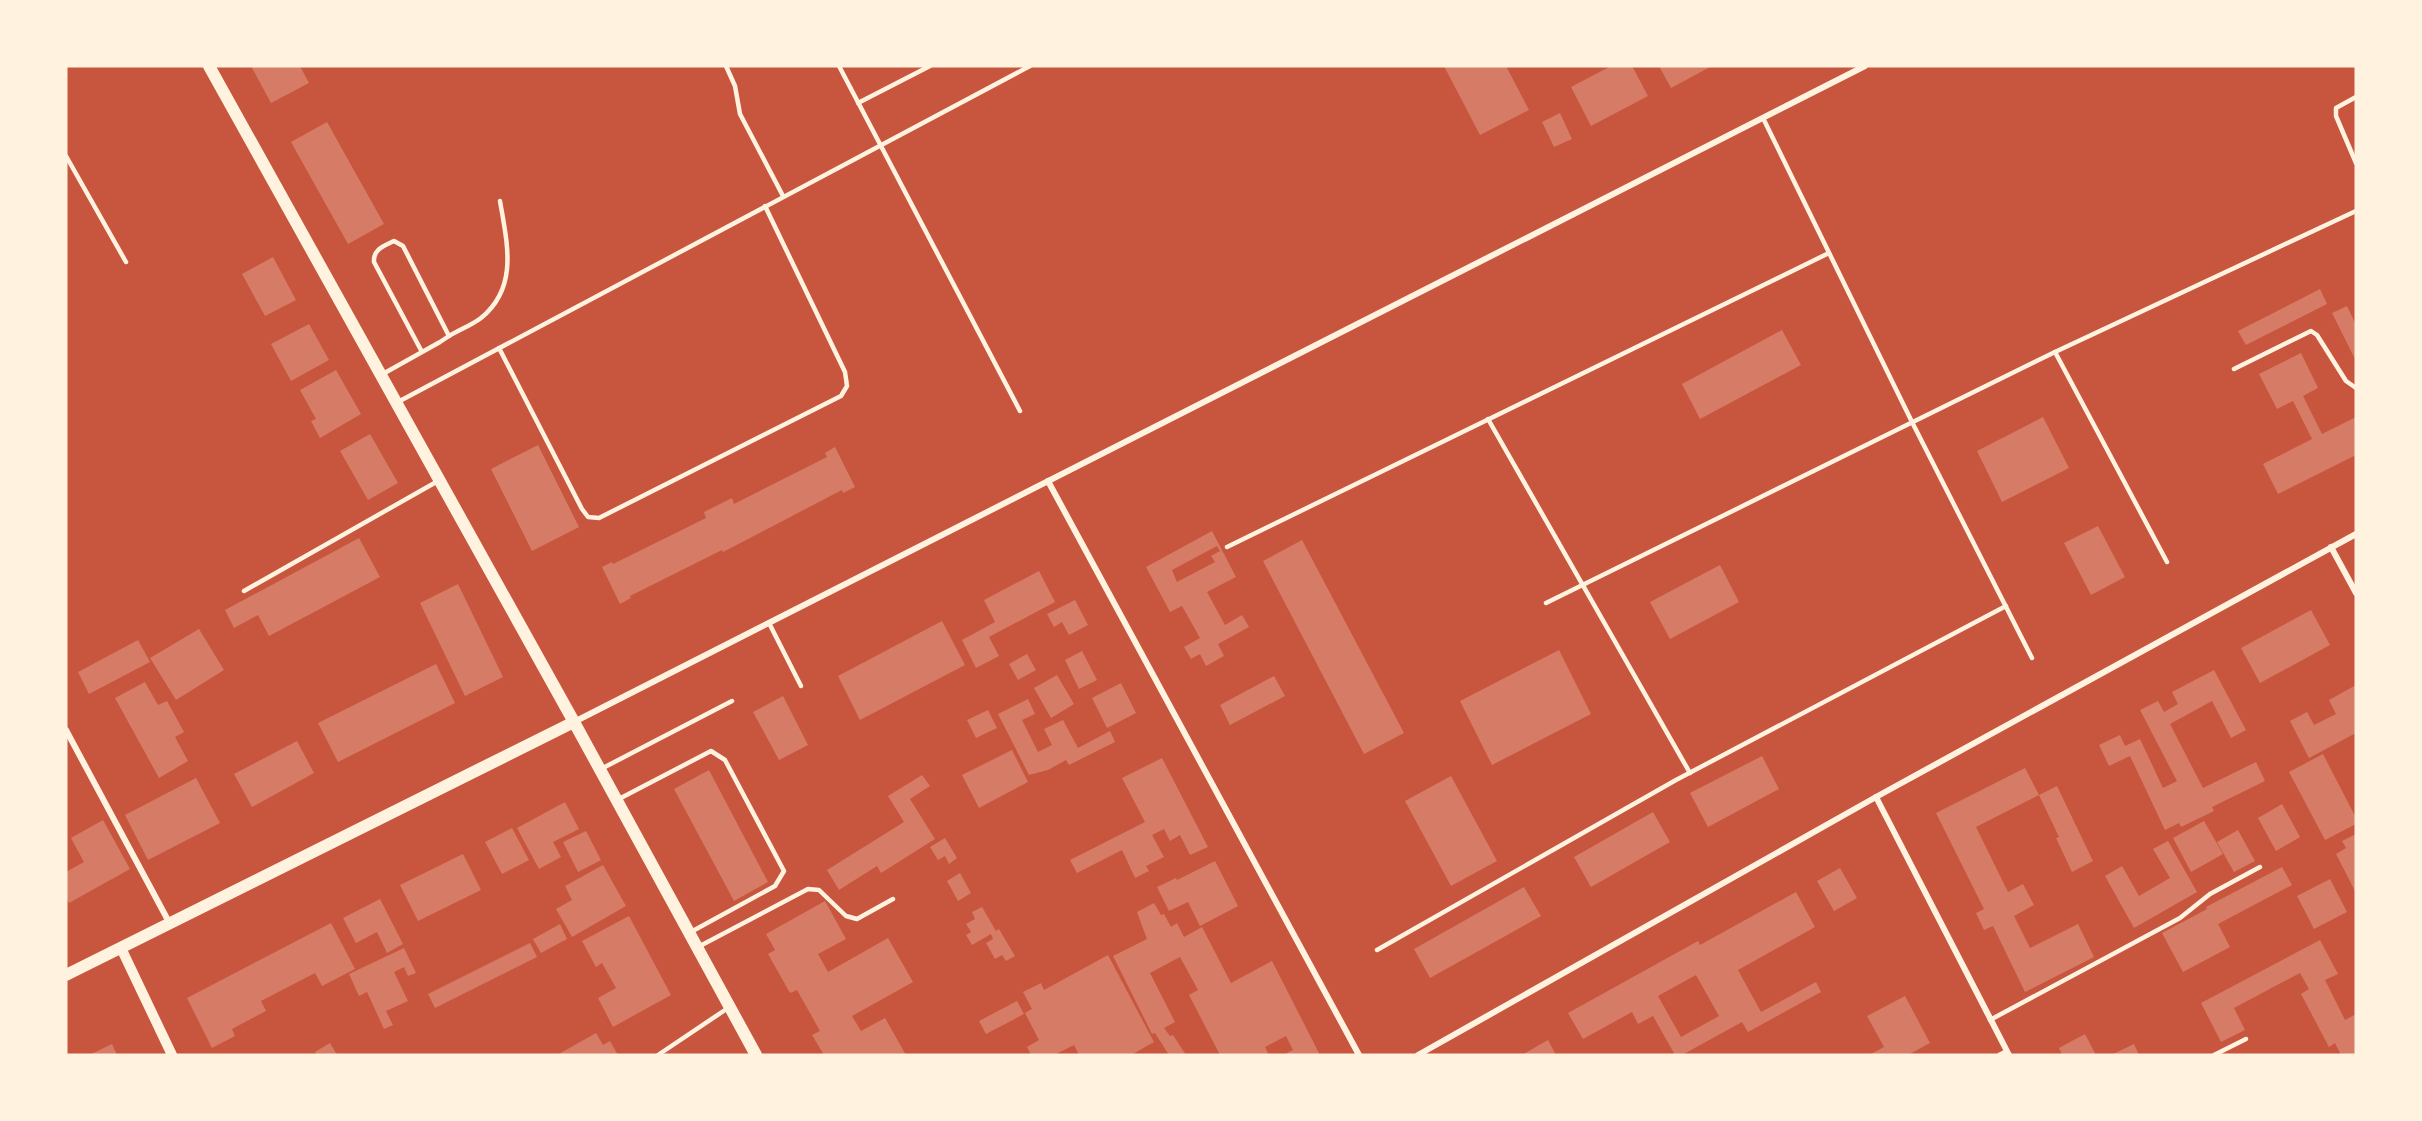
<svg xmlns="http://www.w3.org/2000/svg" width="2422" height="1121" viewBox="0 0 2422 1121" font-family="Raleway,sans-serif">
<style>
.building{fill:#d67c66;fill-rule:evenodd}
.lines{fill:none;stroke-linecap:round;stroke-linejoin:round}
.service{stroke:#fff3e0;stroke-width:4.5}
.minor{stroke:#fff3e0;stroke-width:6}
.tertiary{stroke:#fff3e0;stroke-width:10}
.secondary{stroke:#fff3e0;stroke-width:12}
</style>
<rect width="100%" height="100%" fill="#c8553d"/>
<!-- building -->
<g class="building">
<path d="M 251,66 L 300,66 L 309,83 L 271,103 Z"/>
<path d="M 1444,66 L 1506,66 L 1529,110 L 1480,135 Z"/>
<path d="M 1611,66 L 1632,66 L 1648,96 L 1591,126 L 1571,87 Z"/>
<path d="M 1659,66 L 1712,66 L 1671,88 Z"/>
<path d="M 1560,113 L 1572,139 L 1554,147 L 1542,122 Z"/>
<path d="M 327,122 L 384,224 L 348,244 L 291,142 Z"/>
<path d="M 273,257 L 296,300 L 265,316 L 242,274 Z"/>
<path d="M 2320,289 L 2327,304 L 2246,345 L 2238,331 Z"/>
<path d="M 2347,306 L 2356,325 L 2356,361 L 2332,313 Z"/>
<path d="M 309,324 L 329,360 L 291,381 L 271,344 Z"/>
<path d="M 1782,330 L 1801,365 L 1700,419 L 1682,384 Z"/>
<path d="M 2301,353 L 2318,388 L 2303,396 L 2322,434 L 2356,417 L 2356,455 L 2278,494 L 2263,464 L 2312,439 L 2293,401 L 2277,409 L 2259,374 Z"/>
<path d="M 336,370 L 361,414 L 320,438 L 311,421 L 316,419 L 300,390 Z"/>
<path d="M 2043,417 L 2069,468 L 2002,502 L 1977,451 Z"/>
<path d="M 370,434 L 398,483 L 368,500 L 340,451 Z"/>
<path d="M 538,445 L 579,527 L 532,551 L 491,469 Z"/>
<path d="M 835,447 L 855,487 L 843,493 L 842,490 L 723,552 L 722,550 L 630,596 L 631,598 L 620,604 L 602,567 L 612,562 L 613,564 L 706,518 L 704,512 L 732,498 L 734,504 L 827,457 L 825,453 Z"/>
<path d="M 2098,526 L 2125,577 L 2091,595 L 2064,543 Z"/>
<path d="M 1212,531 L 1236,577 L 1207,592 L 1225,625 L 1242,615 L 1249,627 L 1218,644 L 1224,656 L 1206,666 L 1200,654 L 1191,659 L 1184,647 L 1200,638 L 1182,606 L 1170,612 L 1146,567 ZM 1217,546 L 1220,551 L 1211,556 L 1215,562 L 1177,582 L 1172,570 Z"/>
<path d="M 359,538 L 380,577 L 269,636 L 258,615 L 234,628 L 225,610 Z"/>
<path d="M 1302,540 L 1404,733 L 1364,754 L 1263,561 Z"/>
<path d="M 1720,565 L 1739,602 L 1670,639 L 1650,602 Z"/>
<path d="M 1039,571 L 1055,602 L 989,637 L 999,656 L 976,668 L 962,640 L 995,622 L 984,600 Z"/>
<path d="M 458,584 L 503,677 L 465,696 L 420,603 Z"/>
<path d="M 1075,600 L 1088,625 L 1069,635 L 1062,622 L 1054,627 L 1047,614 Z"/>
<path d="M 2311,610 L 2330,645 L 2260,683 L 2241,648 Z"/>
<path d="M 942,621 L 965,665 L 860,720 L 838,676 Z"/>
<path d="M 199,629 L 224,670 L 176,700 L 150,658 Z"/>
<path d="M 138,640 L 150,662 L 89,694 L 78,672 Z"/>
<path d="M 1559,650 L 1591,714 L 1492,765 L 1460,701 Z"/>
<path d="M 1082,651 L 1097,680 L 1079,689 L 1065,660 Z"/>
<path d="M 1027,654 L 1036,670 L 1018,680 L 1009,664 Z"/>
<path d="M 436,664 L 455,703 L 338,762 L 318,723 Z"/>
<path d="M 2214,670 L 2246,730 L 2231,738 L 2212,701 L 2170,724 L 2203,788 L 2256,762 L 2265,781 L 2212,807 L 2214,811 L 2181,827 L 2179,823 L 2165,830 L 2130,756 L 2109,766 L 2099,745 L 2120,735 L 2125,746 L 2140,739 L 2163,788 L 2177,781 L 2140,710 L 2158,701 L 2164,712 L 2178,704 L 2172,692 Z"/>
<path d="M 1057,675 L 1074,704 L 1051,718 L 1034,688 Z"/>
<path d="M 1274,676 L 1285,696 L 1230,725 L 1220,705 Z"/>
<path d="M 145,682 L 158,705 L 167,701 L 184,732 L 175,737 L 188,761 L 159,778 L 115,698 Z"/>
<path d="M 1121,683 L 1136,713 L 1107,728 L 1092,698 Z"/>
<path d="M 2356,685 L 2356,733 L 2309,758 L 2290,721 L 2307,712 L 2314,725 L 2336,714 L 2329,700 Z"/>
<path d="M 783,696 L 808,745 L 779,760 L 753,712 Z"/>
<path d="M 1028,699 L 1035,714 L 1022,720 L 1038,752 L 1052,745 L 1044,729 L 1063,720 L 1078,748 L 1110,731 L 1115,742 L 1069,765 L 1066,760 L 1048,770 L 1029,775 L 998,714 Z"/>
<path d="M 988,710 L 997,728 L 976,738 L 967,720 Z"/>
<path d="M 297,741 L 314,773 L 252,807 L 234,774 Z"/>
<path d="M 1012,750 L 1028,782 L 979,808 L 962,775 Z"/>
<path d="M 2323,754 L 2356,818 L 2356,824 L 2325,840 L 2289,772 Z"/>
<path d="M 1762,756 L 1779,789 L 1708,827 L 1690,793 Z"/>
<path d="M 1162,758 L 1208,847 L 1190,855 L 1180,835 L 1170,841 L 1164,829 L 1152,835 L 1164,857 L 1146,866 L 1149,871 L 1135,878 L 1122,850 L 1077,873 L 1070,860 L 1145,822 L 1122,778 Z"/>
<path d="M 2025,768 L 2039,795 L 2057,786 L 2093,861 L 2072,872 L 2056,838 L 2059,837 L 2039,795 L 1976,827 L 2008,892 L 2023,884 L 2034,905 L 2014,916 L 2030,948 L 2078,924 L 2094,957 L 2025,992 L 1993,926 L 1984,930 L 1976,913 L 1984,909 L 1936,813 Z"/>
<path d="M 709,770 L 768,882 L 734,901 L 674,789 Z"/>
<path d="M 922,775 L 930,786 L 910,799 L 935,839 L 881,873 L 877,866 L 839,890 L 827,870 L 904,822 L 888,796 Z"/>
<path d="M 1451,776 L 1497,861 L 1451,886 L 1405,801 Z"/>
<path d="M 196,778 L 220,823 L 148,860 L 125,815 Z"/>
<path d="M 565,802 L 579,829 L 553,842 L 561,857 L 539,869 L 517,828 Z"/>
<path d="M 2282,804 L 2300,837 L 2276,851 L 2258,818 Z"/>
<path d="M 1653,812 L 1670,842 L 1591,887 L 1574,857 Z"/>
<path d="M 103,820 L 130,869 L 69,903 L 66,897 L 66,872 L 84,862 L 71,838 Z"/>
<path d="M 2204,821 L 2223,854 L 2191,872 L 2173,838 Z"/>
<path d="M 512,828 L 529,860 L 502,874 L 485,842 Z"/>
<path d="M 2238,830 L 2255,861 L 2234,872 L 2217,842 Z"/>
<path d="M 586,831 L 601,860 L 578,872 L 563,842 Z"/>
<path d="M 2356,834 L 2356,893 L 2336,854 L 2346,848 L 2342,841 Z"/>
<path d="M 945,838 L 957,858 L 949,864 L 945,856 L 938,860 L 930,847 Z"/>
<path d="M 2168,841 L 2197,892 L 2134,928 L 2105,876 L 2122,866 L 2139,896 L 2170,878 L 2153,849 Z"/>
<path d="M 463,854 L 481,890 L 418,921 L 400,885 Z"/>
<path d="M 1215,861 L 1238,906 L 1200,926 L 1188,902 L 1169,911 L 1157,887 L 1176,878 L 1177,880 Z"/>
<path d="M 603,865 L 626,906 L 572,937 L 556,909 L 572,900 L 565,886 Z"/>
<path d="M 2282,867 L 2292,885 L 2218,924 L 2230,947 L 2183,972 L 2162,933 L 2207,909 L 2206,907 Z"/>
<path d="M 1840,868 L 1857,898 L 1834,911 L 1817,881 Z"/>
<path d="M 960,873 L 971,893 L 958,901 L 947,881 Z"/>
<path d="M 2330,879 L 2347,912 L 2314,929 L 2297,896 Z"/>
<path d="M 1524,887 L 1541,916 L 1430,978 L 1414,949 Z"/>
<path d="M 1796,892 L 1815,927 L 1738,970 L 1761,1012 L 1816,982 L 1821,992 L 1748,1032 L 1742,1022 L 1682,1055 L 1675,1055 L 1653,1016 L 1638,1024 L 1632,1012 L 1583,1039 L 1568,1013 L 1698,941 L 1700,945 ZM 1696,975 L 1719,1016 L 1681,1037 L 1658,996 Z"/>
<path d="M 380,899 L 403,944 L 387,953 L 377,932 L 356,943 L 343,918 Z"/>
<path d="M 825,901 L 846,939 L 818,954 L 828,972 L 888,938 L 913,982 L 852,1016 L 861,1031 L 885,1018 L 906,1055 L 824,1055 L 812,1035 L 820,1031 L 797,990 L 790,993 L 768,954 L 775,950 L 766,934 Z"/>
<path d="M 1154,903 L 1161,915 L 1164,914 L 1171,927 L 1177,923 L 1184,937 L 1202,927 L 1231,983 L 1272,961 L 1320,1055 L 1283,1055 L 1293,1050 L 1286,1036 L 1265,1047 L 1269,1055 L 1220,1055 L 1189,995 L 1198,990 L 1180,957 L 1150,973 L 1175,1022 L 1164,1028 L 1170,1036 L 1173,1035 L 1186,1055 L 1169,1055 L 1155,1033 L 1152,1034 L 1113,956 L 1147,939 L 1137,912 Z"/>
<path d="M 982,907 L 996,931 L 999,929 L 1015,956 L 1006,961 L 1002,955 L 995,959 L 986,943 L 993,939 L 991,934 L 972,945 L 966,935 L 971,932 L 966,924 L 975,919 L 972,912 Z"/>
<path d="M 629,916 L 671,995 L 613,1027 L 598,998 L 616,988 L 602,963 L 596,967 L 582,941 Z"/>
<path d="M 331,923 L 355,969 L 322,986 L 315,973 L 261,1001 L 266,1011 L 232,1029 L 235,1036 L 212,1048 L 187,998 Z"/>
<path d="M 560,924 L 567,939 L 541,953 L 533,939 Z"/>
<path d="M 2320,940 L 2338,974 L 2325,980 L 2345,1020 L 2356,1014 L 2356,1055 L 2341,1055 L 2335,1043 L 2329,1047 L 2301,994 L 2309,989 L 2300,973 L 2234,1008 L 2245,1030 L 2221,1042 L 2201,1003 Z"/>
<path d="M 530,943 L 537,957 L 435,1008 L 428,994 Z"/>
<path d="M 404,948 L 416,973 L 408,976 L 404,967 L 394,972 L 408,1001 L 386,1011 L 393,1025 L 384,1029 L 367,992 L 359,996 L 349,974 Z"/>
<path d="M 1108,955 L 1154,1042 L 1131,1055 L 1079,1055 L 1074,1045 L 1054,1055 L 1031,1055 L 1027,1047 L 1039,1040 L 1025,1013 L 1032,1009 L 1023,992 L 1041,983 L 1044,990 Z"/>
<path d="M 1905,996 L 1930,1043 L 1908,1055 L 1869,1055 L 1884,1047 L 1867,1016 Z"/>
<path d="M 1017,1001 L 1024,1014 L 986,1034 L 979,1021 Z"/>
<path d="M 596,1033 L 603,1045 L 610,1041 L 618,1055 L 557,1055 Z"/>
<path d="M 2085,1034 L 2096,1055 L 2062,1055 L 2059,1048 Z"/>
<path d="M 1548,1040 L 1556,1055 L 1522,1055 Z"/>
<path d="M 330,1043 L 337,1055 L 317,1055 L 315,1052 Z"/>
<path d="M 112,1044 L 117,1055 L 89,1055 Z"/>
<path d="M 2134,1044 L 2139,1055 L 2111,1055 Z"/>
</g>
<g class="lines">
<!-- service -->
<g class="service">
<path d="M 726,66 L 735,86 L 740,114 L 783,196"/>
<path d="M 839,66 L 1020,411"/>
<path d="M 2356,97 L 2336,108 L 2336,116 L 2356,163"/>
<path d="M 858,103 L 930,66"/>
<path d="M 1763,118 L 1912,422 L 2032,658"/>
<path d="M 66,156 L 126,262"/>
<path d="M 449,336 C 459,330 472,325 481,318 C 519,287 507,243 500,201"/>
<path d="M 499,348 L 582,509 L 588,517 L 599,518 L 841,396 L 847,386 L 845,372 L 765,206"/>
<path d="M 2055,352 L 2167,562"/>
<path d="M 2234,369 L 2311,331 L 2317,335 L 2346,381 L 2356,388"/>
<path d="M 381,375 L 440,342 L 449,336 L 403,246 L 394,241 C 384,246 373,249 374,262 L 422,352"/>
<path d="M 396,403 L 1030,66"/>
<path d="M 1488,419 L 1690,773"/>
<path d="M 1227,547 L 1829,253"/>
<path d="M 244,591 L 438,481"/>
<path d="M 1546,603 L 2055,352 L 2356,211"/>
<path d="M 769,623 L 801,686"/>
<path d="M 601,769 L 732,701"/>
<path d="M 617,800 L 711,751 L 725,760 L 784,871 L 775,886 L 689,933"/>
<path d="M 698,947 L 808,889 L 819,890 L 846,916 L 857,919 L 893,899"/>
<path d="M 1377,950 L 1676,780 L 2006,606"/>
<path d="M 1990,1020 L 2180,918 L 2210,894 L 2260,867"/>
<path d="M 658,1055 L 728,1008"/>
<path d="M 1999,1055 L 2007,1051"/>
<path d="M 2214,1055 L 2246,1039"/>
</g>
<!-- minor -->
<g class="minor">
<path d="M 1048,481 L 1359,1055"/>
<path d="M 2331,547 L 2356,593"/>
<path d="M 574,722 L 1865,66"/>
<path d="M 66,730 L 170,924"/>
<path d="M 1876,797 L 2009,1055"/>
<path d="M 1418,1055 L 1876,797 L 2356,534"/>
</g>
<!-- tertiary -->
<path class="tertiary" d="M 121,948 L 172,1055"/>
<!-- secondary -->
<g class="secondary">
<path d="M 209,66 L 574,722 L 756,1055"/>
<path d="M 66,975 L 574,722"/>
</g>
</g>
<!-- border -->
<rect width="2422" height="1121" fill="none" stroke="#fff3e0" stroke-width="135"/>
</svg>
